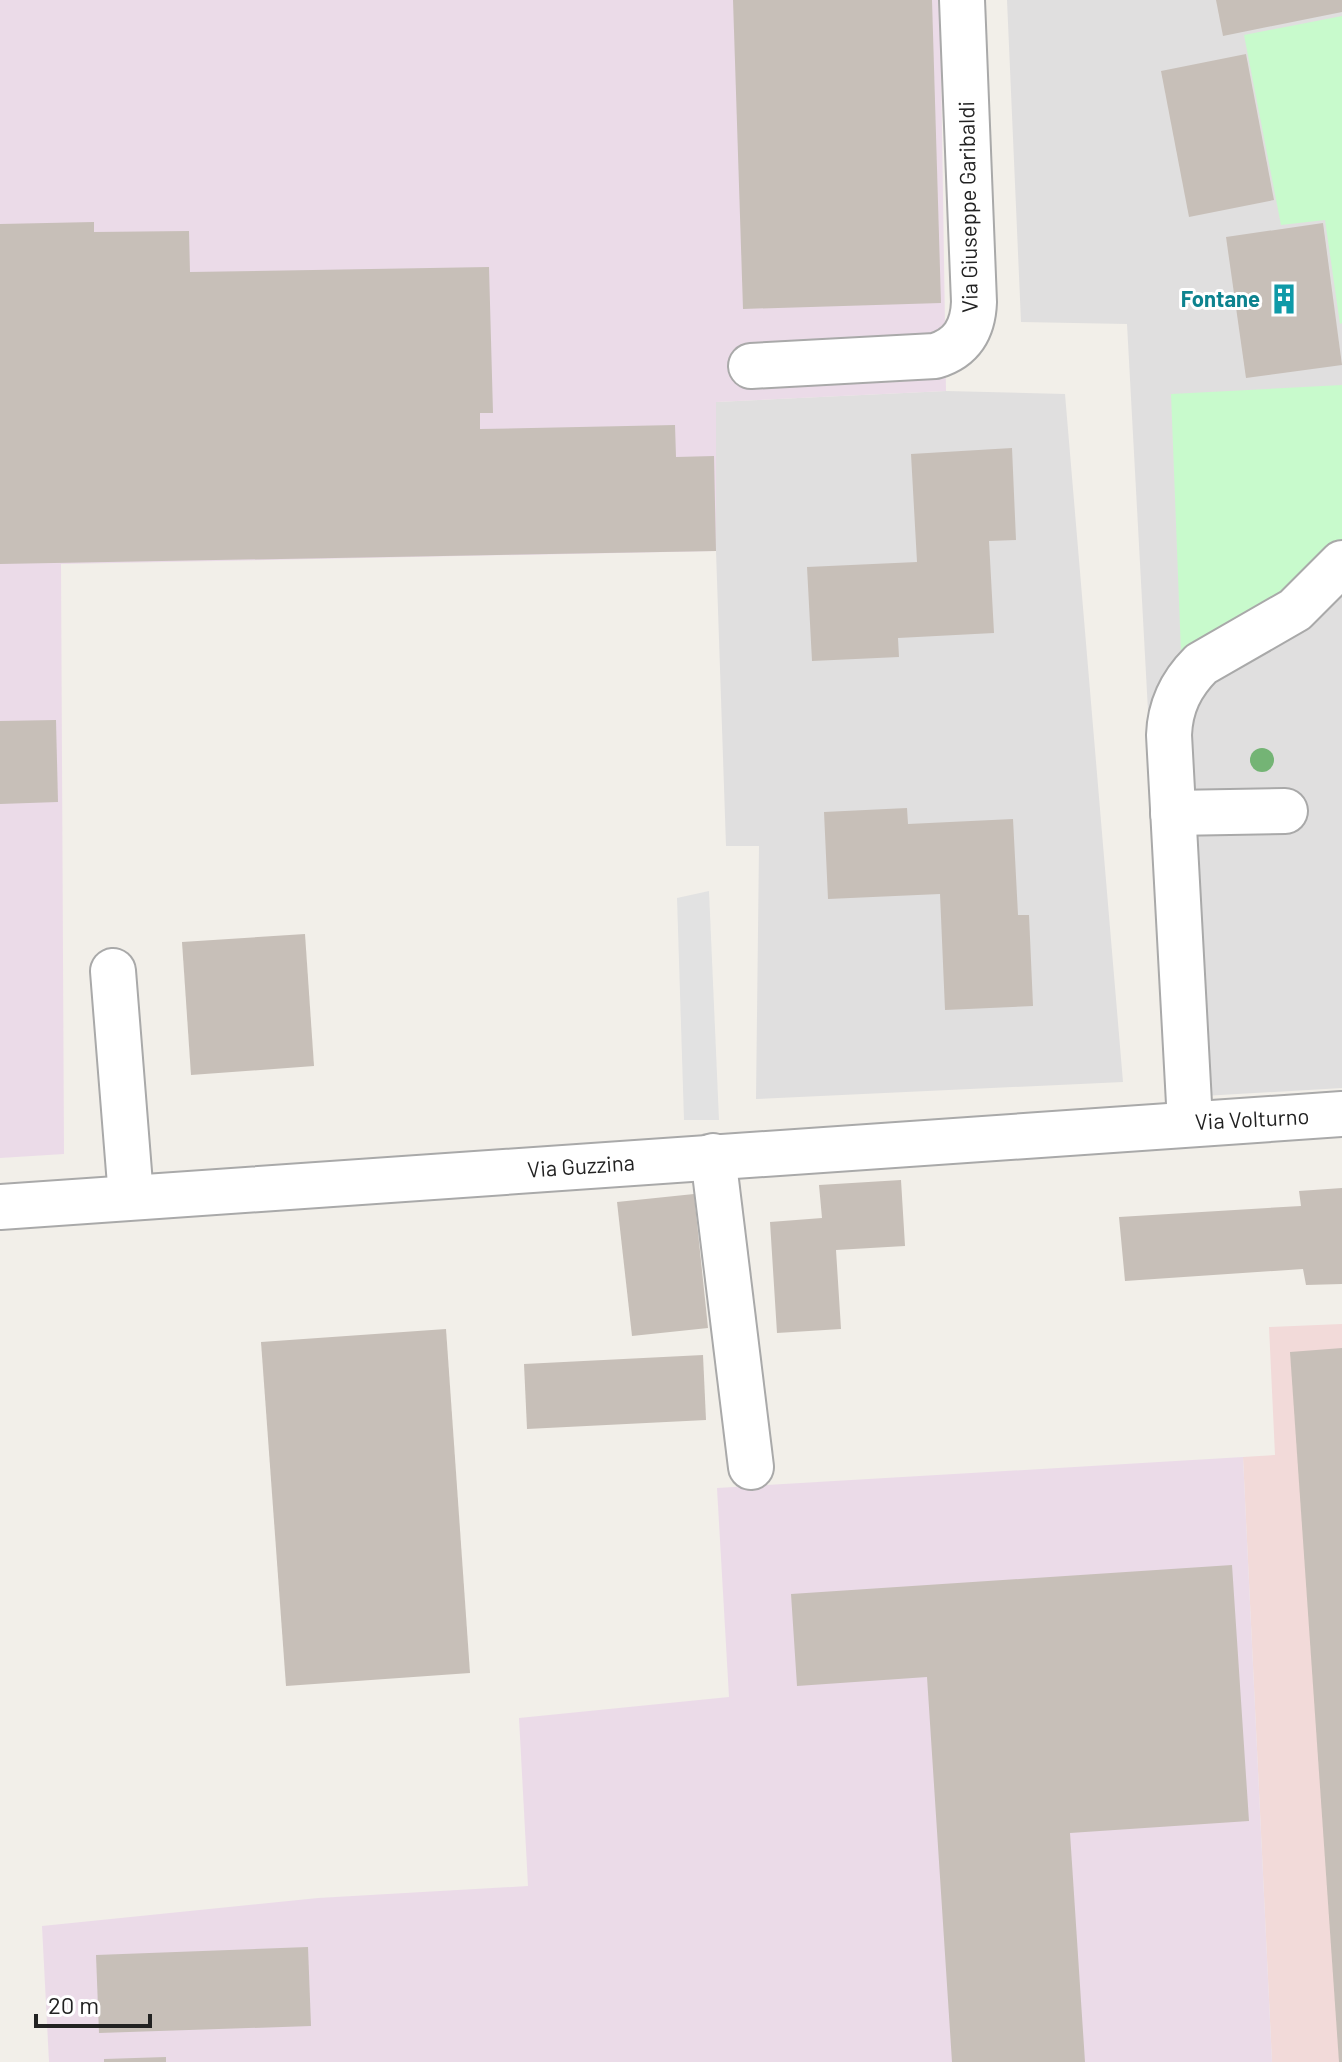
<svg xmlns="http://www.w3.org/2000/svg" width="1342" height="2062" viewBox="0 0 1342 2062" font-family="Barlow,sans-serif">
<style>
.residential{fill:#e0dfdf}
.commercial{fill:#f2dad9}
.industrial{fill:#ebdbe8}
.park{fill:#c8facc}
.parking{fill:#e2e2e2}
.building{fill:#c7bfb8}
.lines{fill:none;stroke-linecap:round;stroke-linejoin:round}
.minor-casing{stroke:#a9a9a9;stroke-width:48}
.minor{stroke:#fff;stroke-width:44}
.tree{fill:#74b475}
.labels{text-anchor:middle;stroke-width:6;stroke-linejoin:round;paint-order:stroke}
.street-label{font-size:22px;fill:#222;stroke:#fff}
.culture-label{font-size:22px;font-weight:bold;fill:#0d838f;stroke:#fff;text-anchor:end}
</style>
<rect width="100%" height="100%" fill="#f2efe9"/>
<!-- residential -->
<g class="residential">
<path d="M 1007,0 L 1342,0 L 1342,1088 L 1169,1098 L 1127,324 L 1021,322 Z"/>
<path d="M 946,391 L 1065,394 L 1123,1082 L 756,1099 L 759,846 L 726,846 L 716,551 L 716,402 Z"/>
</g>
<!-- commercial -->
<path class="commercial" d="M 1342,1324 L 1342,2062 L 1272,2062 L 1243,1457 L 1275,1455 L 1269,1327 Z"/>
<!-- industrial -->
<g class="industrial">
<path d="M 0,0 L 940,0 L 946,391 L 716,402 L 716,551 L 61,564 L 64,1154 L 0,1158 Z"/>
<path d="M 1243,1457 L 1272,2062 L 49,2062 L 42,1926 L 318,1898 L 528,1886 L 519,1718 L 729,1697 L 717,1488 Z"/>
</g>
<!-- park -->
<g class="park">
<path d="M 1342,16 L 1342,323 L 1340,324 L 1325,220 L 1281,225 L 1244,35 Z"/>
<path d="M 1342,385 L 1342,545 L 1291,606 L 1181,653 L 1171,394 Z"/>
</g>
<!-- parking -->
<path class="parking" d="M 709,891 L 719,1120 L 684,1120 L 677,898 Z"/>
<!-- building -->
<g class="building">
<path d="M 733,0 L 932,0 L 941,303 L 743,309 Z"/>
<path d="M 1216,0 L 1342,0 L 1342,12 L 1223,36 Z"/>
<path d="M 1246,54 L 1274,200 L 1189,217 L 1161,71 Z"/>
<path d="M 94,222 L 94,232 L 189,231 L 190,272 L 489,267 L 493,413 L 480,413 L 480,429 L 675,425 L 676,457 L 714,456 L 716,551 L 0,564 L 0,224 Z"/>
<path d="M 1323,223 L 1342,365 L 1246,378 L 1226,237 Z"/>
<path d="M 1012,448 L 1016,540 L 989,541 L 994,633 L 898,638 L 899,657 L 812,661 L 807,567 L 917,562 L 911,454 Z"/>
<path d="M 56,720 L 58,802 L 0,804 L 0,721 Z"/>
<path d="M 907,808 L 908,824 L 1013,819 L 1018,915 L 1029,915 L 1033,1006 L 945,1010 L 940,894 L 828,899 L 824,812 Z"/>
<path d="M 305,934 L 314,1066 L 191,1075 L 182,942 Z"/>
<path d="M 901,1180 L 905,1246 L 836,1250 L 841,1329 L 777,1333 L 770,1222 L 822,1218 L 819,1185 Z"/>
<path d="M 1342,1188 L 1342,1284 L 1306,1285 L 1303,1269 L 1125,1281 L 1119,1217 L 1301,1206 L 1299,1191 Z"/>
<path d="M 694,1194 L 708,1328 L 632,1336 L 617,1202 Z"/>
<path d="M 446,1329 L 470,1673 L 286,1686 L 261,1342 Z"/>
<path d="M 1342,1348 L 1342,2062 L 1339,2062 L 1290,1352 Z"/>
<path d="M 703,1355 L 706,1420 L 527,1429 L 524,1364 Z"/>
<path d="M 1232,1565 L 1249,1821 L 1070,1833 L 1085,2062 L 952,2062 L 927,1677 L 797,1686 L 791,1594 Z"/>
<path d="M 308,1947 L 311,2026 L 99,2033 L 96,1955 Z"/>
<path d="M 166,2057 L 166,2062 L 104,2062 L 104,2059 Z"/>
</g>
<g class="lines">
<!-- minor casing -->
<g class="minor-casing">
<g id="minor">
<path d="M 751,366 L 935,356 C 962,348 973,329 974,302 L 962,0"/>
<path d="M 1173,813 L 1285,811"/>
<path d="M 113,971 L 131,1197"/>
<path d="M 1190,1122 L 1169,735 C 1170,706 1181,684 1201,664 L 1295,610 L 1342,563"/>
<path d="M 713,1156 L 751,1467"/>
<path d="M 0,1207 L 1342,1114"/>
</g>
</g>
<!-- minor -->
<use href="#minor" class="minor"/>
</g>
<!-- trees -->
<circle class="tree" cx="1262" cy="760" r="12"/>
<!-- icons -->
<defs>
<g id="building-bare" transform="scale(2.4)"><path d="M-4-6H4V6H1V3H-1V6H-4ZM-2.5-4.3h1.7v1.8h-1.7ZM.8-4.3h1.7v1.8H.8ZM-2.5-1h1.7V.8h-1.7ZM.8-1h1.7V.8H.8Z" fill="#0f9aa8" stroke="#fff" stroke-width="2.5" paint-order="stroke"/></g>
</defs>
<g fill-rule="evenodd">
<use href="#building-bare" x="1284" y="299"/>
</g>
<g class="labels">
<!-- street labels -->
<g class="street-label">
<text transform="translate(968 207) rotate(-91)" y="8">Via Giuseppe Garibaldi</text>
<text transform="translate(1252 1119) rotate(-3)" y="8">Via Volturno</text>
<text transform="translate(581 1166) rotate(-4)" y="8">Via Guzzina</text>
</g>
<!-- culture labels -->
<g class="culture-label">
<text x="1260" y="307">Fontane</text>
</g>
</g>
<!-- scale -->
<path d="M36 2014v12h114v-12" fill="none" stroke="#222222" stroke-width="4"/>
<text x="48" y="2014" font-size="24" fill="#222222" stroke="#ffffff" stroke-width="6" paint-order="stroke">20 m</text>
</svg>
